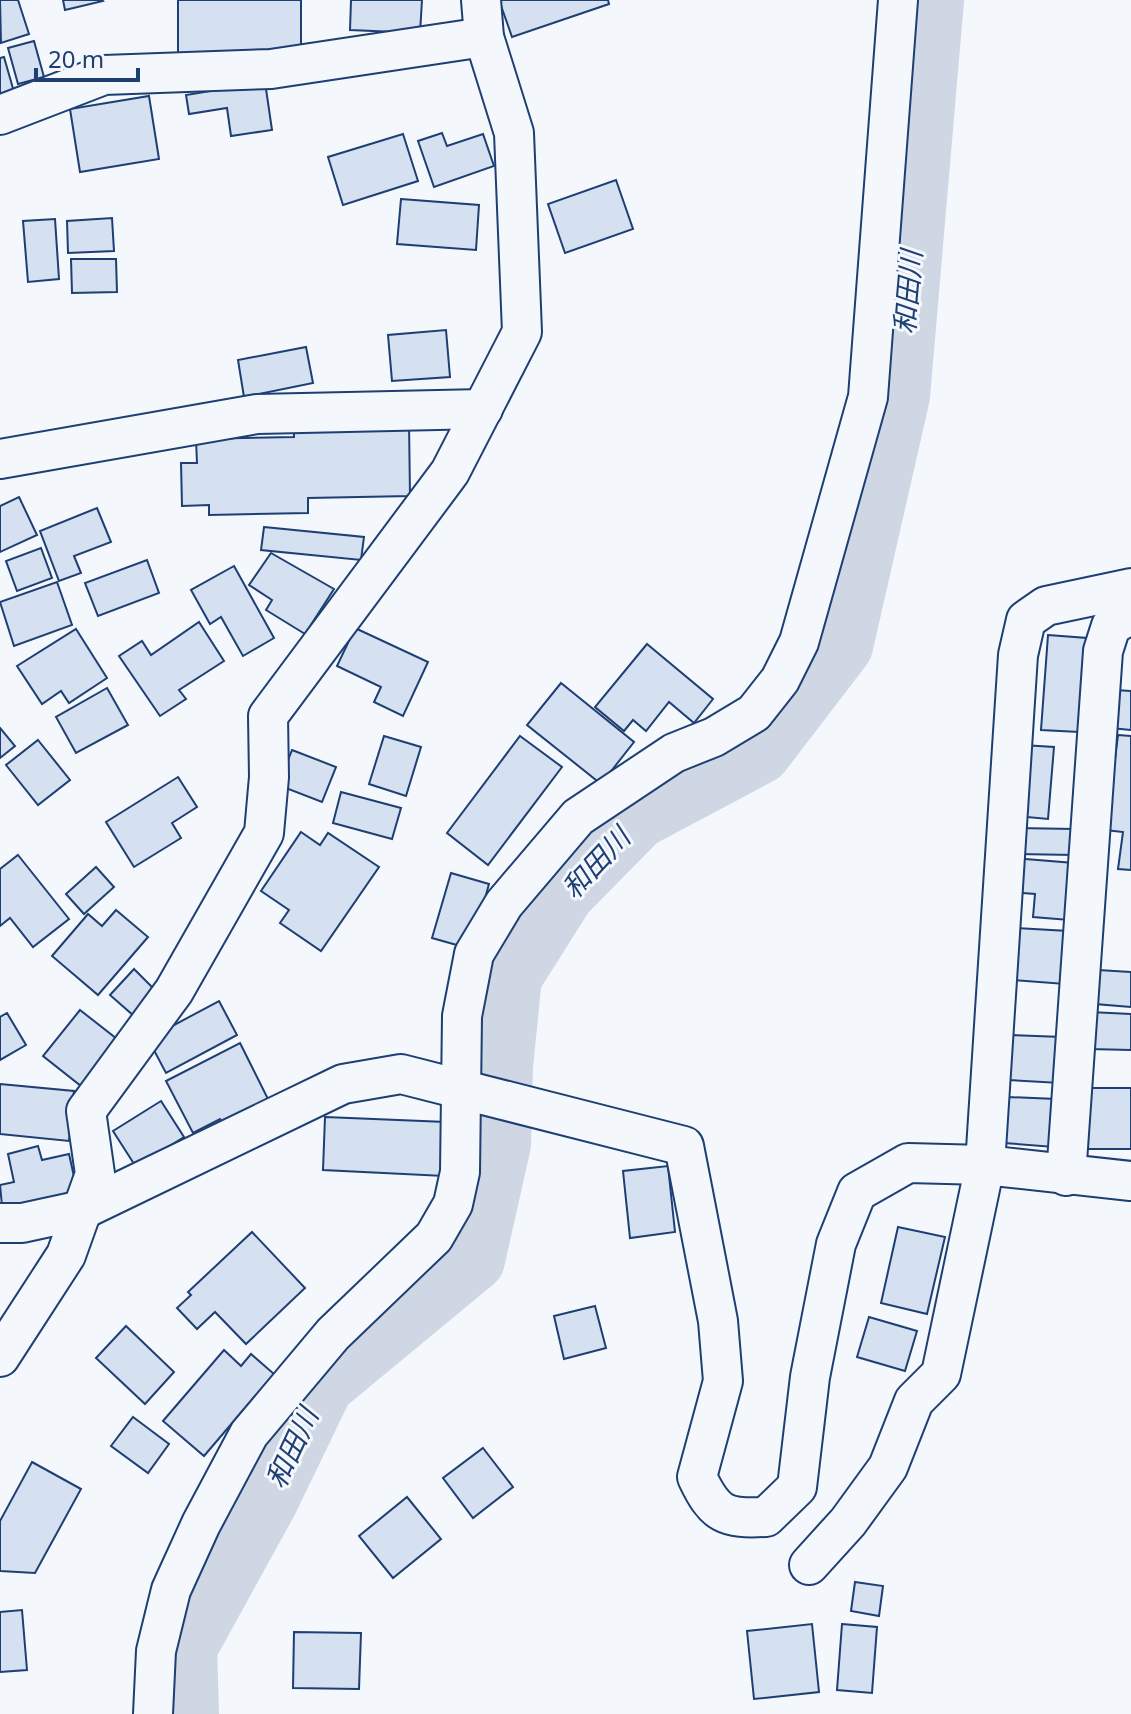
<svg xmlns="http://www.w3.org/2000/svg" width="1131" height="1714" viewBox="0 0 1131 1714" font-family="'Noto Sans','Noto Sans JP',sans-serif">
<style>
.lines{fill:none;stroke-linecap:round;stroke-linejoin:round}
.river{stroke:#cfd7e4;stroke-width:62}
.building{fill:#d5e0f0;stroke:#1d3f73;stroke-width:2}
.minor-casing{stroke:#1d3f73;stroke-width:42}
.minor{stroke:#f4f7fb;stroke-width:38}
.labels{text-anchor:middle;stroke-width:6;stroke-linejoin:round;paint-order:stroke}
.water-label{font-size:28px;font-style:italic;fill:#1d3f73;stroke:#f4f7fb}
</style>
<rect width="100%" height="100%" fill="#f4f7fb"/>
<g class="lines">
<!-- river -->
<path class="river" d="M 188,1714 L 186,1648 L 267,1501 L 323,1385 L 474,1260 L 500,1144 L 502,1066 L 511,977 L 564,893 L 638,818 L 760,753 L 842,646 L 899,396 L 933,0"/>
</g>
<!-- building -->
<g class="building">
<path d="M 0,0 L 18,0 L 29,34 L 1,43 Z"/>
<path d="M 63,0 L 102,0 L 103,1 L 65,10 Z"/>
<path d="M 178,0 L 301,0 L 301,55 L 178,56 Z"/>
<path d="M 351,0 L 422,0 L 420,33 L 350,30 Z"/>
<path d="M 499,0 L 608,0 L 609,4 L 512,37 Z"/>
<path d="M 34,41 L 44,77 L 18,84 L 8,48 Z"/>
<path d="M 4,57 L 14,92 L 0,96 L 0,58 Z"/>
<path d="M 265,82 L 272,130 L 231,136 L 227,108 L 189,114 L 186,95 Z"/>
<path d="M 149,96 L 159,159 L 80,172 L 70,109 Z"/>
<path d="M 442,133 L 447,146 L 483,134 L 494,166 L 434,187 L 418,141 Z"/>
<path d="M 403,134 L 418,181 L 343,205 L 328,157 Z"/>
<path d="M 616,180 L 633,229 L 565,253 L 548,204 Z"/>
<path d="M 401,199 L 479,205 L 476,250 L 397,244 Z"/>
<path d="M 112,218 L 114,251 L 68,253 L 67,221 Z"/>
<path d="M 55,219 L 59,279 L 28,282 L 23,221 Z"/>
<path d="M 71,259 L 116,259 L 117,292 L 72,293 Z"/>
<path d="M 446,330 L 450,377 L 392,381 L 388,335 Z"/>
<path d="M 306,347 L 313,383 L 244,397 L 238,360 Z"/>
<path d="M 409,422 L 410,496 L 308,498 L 308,513 L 209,515 L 209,505 L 182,506 L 181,463 L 197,463 L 196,439 L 294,437 L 294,425 Z"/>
<path d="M 19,497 L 37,535 L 0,552 L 0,506 Z"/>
<path d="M 97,508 L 111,542 L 74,556 L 81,573 L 59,581 L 40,531 Z"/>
<path d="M 264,527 L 364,537 L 361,560 L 261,550 Z"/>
<path d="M 41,548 L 52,578 L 17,591 L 6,561 Z"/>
<path d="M 271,553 L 334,589 L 305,634 L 266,610 L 272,600 L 249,585 Z"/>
<path d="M 147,560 L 159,593 L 98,616 L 85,583 Z"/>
<path d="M 234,566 L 274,638 L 243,656 L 221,617 L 210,624 L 191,590 Z"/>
<path d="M 57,582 L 72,625 L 14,646 L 0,602 Z"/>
<path d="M 199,622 L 224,661 L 179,690 L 186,699 L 160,716 L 119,656 L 142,641 L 151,655 Z"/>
<path d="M 355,628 L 428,662 L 403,716 L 374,702 L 381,687 L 337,666 Z"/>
<path d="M 76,629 L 107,678 L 69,703 L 61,691 L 42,704 L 17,666 Z"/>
<path d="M 1048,635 L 1087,638 L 1079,732 L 1041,730 Z"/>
<path d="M 647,644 L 713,699 L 694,723 L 669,702 L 646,731 L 633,720 L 624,731 L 595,707 Z"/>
<path d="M 561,683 L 634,742 L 601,784 L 527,725 Z"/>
<path d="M 107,688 L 128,725 L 76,753 L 56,717 Z"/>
<path d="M 1115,690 L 1131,691 L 1131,730 L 1111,728 Z"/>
<path d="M 0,728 L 15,746 L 0,758 Z"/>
<path d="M 1118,735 L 1131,736 L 1131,870 L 1118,869 L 1123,832 L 1106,830 Z"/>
<path d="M 384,736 L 421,747 L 406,796 L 369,784 Z"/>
<path d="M 520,736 L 562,767 L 488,865 L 447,833 Z"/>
<path d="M 38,740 L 70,780 L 38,805 L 6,765 Z"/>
<path d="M 1022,745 L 1054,747 L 1048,819 L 1016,816 Z"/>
<path d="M 292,750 L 336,767 L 322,802 L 278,785 Z"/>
<path d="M 178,777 L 197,807 L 172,823 L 181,838 L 134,867 L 106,822 Z"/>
<path d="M 341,792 L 401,808 L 392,839 L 333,823 Z"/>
<path d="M 1009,828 L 1074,829 L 1074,855 L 1009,854 Z"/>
<path d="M 301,832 L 320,845 L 328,833 L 379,867 L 321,951 L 280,923 L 289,910 L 261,891 Z"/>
<path d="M 18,855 L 69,919 L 33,947 L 10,918 L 0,926 L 0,869 Z"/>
<path d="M 1012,858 L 1074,863 L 1069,920 L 1033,917 L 1035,894 L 1010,892 Z"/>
<path d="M 96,867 L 114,887 L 84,914 L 66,894 Z"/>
<path d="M 451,873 L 489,884 L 471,949 L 432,938 Z"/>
<path d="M 116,910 L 148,937 L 98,995 L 52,956 L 88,914 L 102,926 Z"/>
<path d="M 1015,928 L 1068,931 L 1065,984 L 1012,980 Z"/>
<path d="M 134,969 L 157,992 L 134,1016 L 110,995 Z"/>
<path d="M 1098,970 L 1131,972 L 1131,1007 L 1095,1004 Z"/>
<path d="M 219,1001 L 237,1035 L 166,1073 L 148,1039 Z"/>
<path d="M 80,1010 L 117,1039 L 81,1086 L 43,1056 Z"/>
<path d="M 1090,1012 L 1131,1014 L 1131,1050 L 1089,1049 Z"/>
<path d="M 7,1013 L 26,1045 L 0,1060 L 0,1017 Z"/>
<path d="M 1010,1035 L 1062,1037 L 1060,1083 L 1008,1080 Z"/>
<path d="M 240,1043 L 270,1103 L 224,1126 L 220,1119 L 193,1133 L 166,1081 Z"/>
<path d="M 0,1084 L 74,1091 L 69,1141 L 0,1134 Z"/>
<path d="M 1087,1088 L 1131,1088 L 1131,1149 L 1086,1149 Z"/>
<path d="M 1007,1097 L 1056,1099 L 1054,1147 L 1004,1143 Z"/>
<path d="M 161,1101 L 184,1137 L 136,1167 L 113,1131 Z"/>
<path d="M 325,1117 L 446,1122 L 444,1176 L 323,1170 Z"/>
<path d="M 38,1146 L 42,1160 L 69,1154 L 79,1199 L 3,1216 L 0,1185 L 14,1182 L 8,1154 Z"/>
<path d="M 668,1166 L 675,1232 L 630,1238 L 623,1171 Z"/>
<path d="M 898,1227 L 945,1237 L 927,1314 L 881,1303 Z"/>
<path d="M 252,1232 L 305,1288 L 246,1344 L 215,1312 L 197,1329 L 177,1308 L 191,1295 L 188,1292 Z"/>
<path d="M 595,1306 L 606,1348 L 564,1359 L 554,1316 Z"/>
<path d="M 869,1317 L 917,1331 L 905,1371 L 857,1357 Z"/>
<path d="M 126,1326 L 174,1372 L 145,1404 L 96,1358 Z"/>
<path d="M 224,1350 L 241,1366 L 251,1354 L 274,1374 L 204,1456 L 163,1421 Z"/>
<path d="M 133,1417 L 169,1444 L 148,1473 L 111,1446 Z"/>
<path d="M 483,1448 L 513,1487 L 473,1518 L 443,1478 Z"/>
<path d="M 32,1462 L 81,1489 L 35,1573 L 0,1571 L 0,1521 Z"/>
<path d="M 407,1497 L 441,1539 L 393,1578 L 359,1536 Z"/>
<path d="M 855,1582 L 883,1586 L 879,1616 L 851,1611 Z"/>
<path d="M 22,1610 L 27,1670 L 0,1672 L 0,1612 Z"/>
<path d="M 812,1624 L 819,1692 L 754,1699 L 747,1631 Z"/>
<path d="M 842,1624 L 877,1627 L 872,1693 L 837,1690 Z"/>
<path d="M 294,1632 L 361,1633 L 359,1689 L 293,1688 Z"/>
</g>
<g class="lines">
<!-- minor casing -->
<g class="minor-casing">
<g id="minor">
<path d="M 0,115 L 104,75 L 271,69 L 484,37"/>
<path d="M 0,459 L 257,414 L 483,409"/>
<path d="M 1066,1176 L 1103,651 L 1111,626 L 1131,614"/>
<path d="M 0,1223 L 22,1223 L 82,1210 L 343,1084 L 401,1074 L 684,1146 L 718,1321 L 723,1381 L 697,1477 C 715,1515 725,1519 766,1517 L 797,1487 L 810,1377 L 836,1244 L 857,1192 L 908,1163 L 985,1165 L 1131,1181"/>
<path d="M 0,1357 L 66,1255 L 95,1174 L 86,1111 L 174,991 L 264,833 L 269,777 L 268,716 L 450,472 L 522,332 L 514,133 L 484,37 L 481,0"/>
<path d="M 809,1565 L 848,1522 L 888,1467 L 914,1401 L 941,1374 L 985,1165 L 1018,655 L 1026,620 L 1046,606 L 1131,588"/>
<path d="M 153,1714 L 156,1651 L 171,1590 L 201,1524 L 249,1434 L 333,1334 L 434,1237 L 453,1204 L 460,1172 L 462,1016 L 474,954 L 504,904 L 578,817 L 674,753 L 714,737 L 754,713 L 780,680 L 799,642 L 868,397 L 898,0"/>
</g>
</g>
<!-- minor -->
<use href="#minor" class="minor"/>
</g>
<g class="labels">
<!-- water labels -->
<g class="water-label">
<text transform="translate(908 292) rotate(-85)" y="10">和田川</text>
<text transform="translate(596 863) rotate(-47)" y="10">和田川</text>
<text transform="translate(292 1448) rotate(-65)" y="10">和田川</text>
</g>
</g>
<!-- scale -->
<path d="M36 68v12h102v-12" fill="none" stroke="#1d3f73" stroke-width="4"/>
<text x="48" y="68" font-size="24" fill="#1d3f73" stroke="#f4f7fb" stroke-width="6" paint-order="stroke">20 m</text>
</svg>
